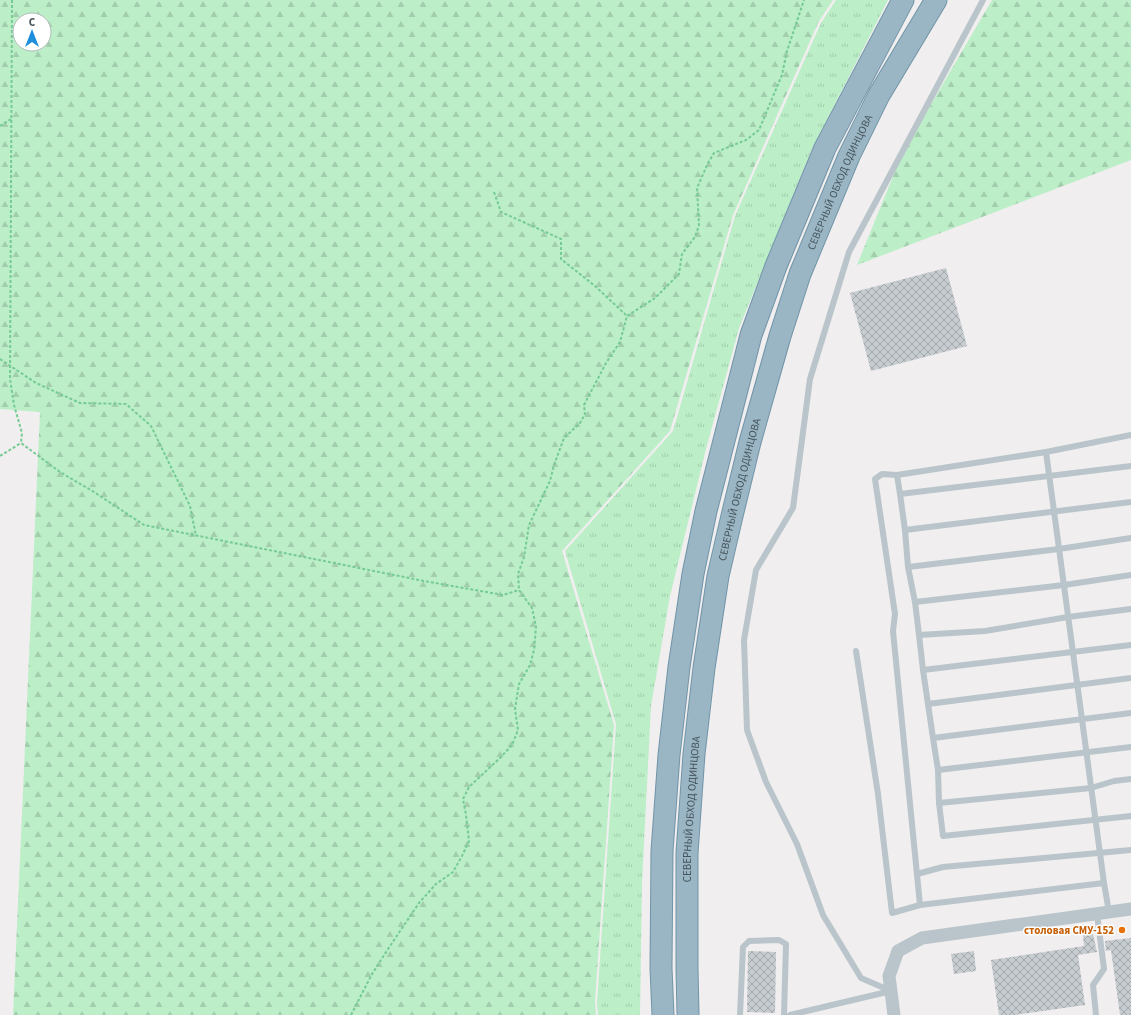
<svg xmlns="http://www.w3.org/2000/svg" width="1131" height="1015" viewBox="0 0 1131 1015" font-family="'Source Sans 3',sans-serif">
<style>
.grass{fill:url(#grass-tufts)}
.forest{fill:url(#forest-firs);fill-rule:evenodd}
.building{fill:url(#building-cross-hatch)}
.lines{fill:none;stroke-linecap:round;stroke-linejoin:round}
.trunk-casing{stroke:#7194a8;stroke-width:23}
.path{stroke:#75cb93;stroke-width:2;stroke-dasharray:3 2;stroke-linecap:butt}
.service{stroke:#b9c5cb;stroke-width:6}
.minor{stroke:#b9c5cb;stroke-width:13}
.trunk{stroke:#9ab6c4;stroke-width:21}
.food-dot{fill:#e8710a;stroke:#fff;stroke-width:1.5}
.labels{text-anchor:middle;stroke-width:3;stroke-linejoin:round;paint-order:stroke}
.street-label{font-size:11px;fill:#46545b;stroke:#fff}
.food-label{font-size:11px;font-weight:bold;fill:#c56008;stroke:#fff;text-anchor:end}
</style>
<defs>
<pattern id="grass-tufts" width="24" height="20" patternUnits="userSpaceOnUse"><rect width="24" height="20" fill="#bceec8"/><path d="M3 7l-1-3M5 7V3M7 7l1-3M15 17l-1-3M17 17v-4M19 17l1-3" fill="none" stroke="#a3ceae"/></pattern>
<pattern id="forest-firs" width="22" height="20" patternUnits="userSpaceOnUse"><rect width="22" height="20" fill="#bceec8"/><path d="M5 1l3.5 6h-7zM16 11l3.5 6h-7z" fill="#a3ceae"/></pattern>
<pattern id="building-cross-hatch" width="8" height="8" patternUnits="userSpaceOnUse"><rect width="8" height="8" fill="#c7ccd0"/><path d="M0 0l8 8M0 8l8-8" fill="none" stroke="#a3a8ac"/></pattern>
</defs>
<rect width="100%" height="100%" fill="#f0eeee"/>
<!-- grass -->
<path class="grass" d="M 836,0 L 888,0 L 811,151 L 739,328 L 706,449 L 670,596 L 651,706 L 642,882 L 640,1015 L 598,1015 L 597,1003 L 616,724 L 565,551 L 673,431 L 735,216 L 821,23 Z"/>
<!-- forest -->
<g class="forest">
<path d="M 0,0 L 833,0 L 819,21 L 733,215 L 670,431 L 562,551 L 614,725 L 595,1001 L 596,1015 L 13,1015 L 40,412 L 0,409 ZM 20,20 L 44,20 L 44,44 L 20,44 Z"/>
<path d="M 992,0 L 1131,0 L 1131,160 L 857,265 L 902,154 Z"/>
</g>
<!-- building -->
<g class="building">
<path d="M 946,268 L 967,346 L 871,371 L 850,293 Z"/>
<path d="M 1093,934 L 1097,952 L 1078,955 L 1085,1005 L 1015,1015 L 999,1015 L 991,960 L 1084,946 L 1083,935 Z"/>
<path d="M 1131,938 L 1131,1015 L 1120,1015 L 1111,950 L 1106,951 L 1105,941 Z"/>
<path d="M 748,951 L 776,952 L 775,1013 L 747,1012 Z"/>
<path d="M 974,951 L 976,971 L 954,974 L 951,954 Z"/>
</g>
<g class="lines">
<!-- trunk casing -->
<g class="trunk-casing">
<g id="trunk">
<path d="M 663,1015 L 661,968 L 662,851 L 669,755 L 679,667 L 693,574 L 706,511 L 751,335 L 776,266 L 825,148 L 903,0"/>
<path id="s1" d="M 688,1015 L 687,968 L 687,853 L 694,754 L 704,668 L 718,576 L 732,516 L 750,442 L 780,336 L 800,274 L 849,156 L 879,95 L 936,0"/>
</g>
</g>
<!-- path -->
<g class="path">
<path d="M 12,0 L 10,379 L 14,405 L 22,433 L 21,443 L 60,472 L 94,492 L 144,525 L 424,581 L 503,595 L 519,590"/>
<path d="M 0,126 L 11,119"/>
<path d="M 494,192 L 501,212 L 561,239 L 561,259 L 595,286 L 627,316"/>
<path d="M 0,359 L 36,383 L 80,403 L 126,404 L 151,426 L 190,506 L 196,536"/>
<path d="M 0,456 L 21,443"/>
<path d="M 351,1015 L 372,974 L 390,946 L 419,903 L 436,884 L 453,872 L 462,856 L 469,841 L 466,815 L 463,799 L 469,787 L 501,757 L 512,745 L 518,730 L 515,709 L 519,684 L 530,665 L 534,650 L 536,627 L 532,608 L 519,590 L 518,574 L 524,557 L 529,525 L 550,481 L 554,465 L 564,438 L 580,423 L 585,414 L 584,405 L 606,363 L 620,342 L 627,316 L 655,298 L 679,274 L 682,254 L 695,237 L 699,225 L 697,188 L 708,163 L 714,153 L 746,140 L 759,130 L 782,75 L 787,51 L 804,0"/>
</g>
<!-- service -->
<g class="service">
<path d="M 1046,452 L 897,475 L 900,494 L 1131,466"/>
<path d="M 897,475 L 882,474 L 875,479 L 895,614 L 893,631 L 920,905"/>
<path d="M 900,494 L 905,530"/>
<path d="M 1131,502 L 905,530 L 908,567 L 1059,549 L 1131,538"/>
<path d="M 908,567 L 915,602"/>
<path d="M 1131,575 L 1064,585 L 915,602 L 919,635 L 985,631 L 1068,617 L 1131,609"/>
<path d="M 919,635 L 923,670"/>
<path d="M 1131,645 L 923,670 L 928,704 L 1131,678"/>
<path d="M 856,651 L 878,794 L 892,913 L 920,905 L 1104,883 L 1109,912"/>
<path d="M 928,704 L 933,738"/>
<path d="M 1131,713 L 933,738 L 938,770 L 1131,747"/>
<path d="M 938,770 L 939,803"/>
<path d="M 1131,779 L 1114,781 L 1091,788 L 939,803 L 943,836 L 1131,816"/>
<path d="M 917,874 L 943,867 L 1131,850"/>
<path d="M 1104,883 L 1046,452 L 1131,435"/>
<path d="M 891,991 L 861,978 L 823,915 L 797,844 L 766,782 L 747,730 L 744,640 L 756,570 L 793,508 L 810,379 L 849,252 L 983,0"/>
<path d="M 740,1015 L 743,947 L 749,941 L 779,940 L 786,944 L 784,1015"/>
<path d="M 790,1015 L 891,991"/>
<path d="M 1096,1015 L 1093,985 L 1104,969 L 1097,914"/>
</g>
<!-- minor -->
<path class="minor" d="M 894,1015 L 889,976 L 898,951 L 922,938 L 1131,909"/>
<!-- trunk -->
<use href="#trunk" class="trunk"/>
</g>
<!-- markers -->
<circle class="food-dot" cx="1122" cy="930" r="4"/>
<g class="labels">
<!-- street labels -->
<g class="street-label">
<text dy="4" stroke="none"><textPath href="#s1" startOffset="854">СЕВЕРНЫЙ ОБХОД ОДИНЦОВА</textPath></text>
<text dy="4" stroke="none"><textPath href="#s1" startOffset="530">СЕВЕРНЫЙ ОБХОД ОДИНЦОВА</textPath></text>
<text dy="4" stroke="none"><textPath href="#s1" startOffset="206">СЕВЕРНЫЙ ОБХОД ОДИНЦОВА</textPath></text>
</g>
<!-- food labels -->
<g class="food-label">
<text x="1114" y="934">столовая СМУ-152</text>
</g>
</g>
<!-- north arrow -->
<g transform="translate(32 32)"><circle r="19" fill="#ffffff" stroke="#b5bbbd"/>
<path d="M0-3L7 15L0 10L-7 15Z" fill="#1c8edc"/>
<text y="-6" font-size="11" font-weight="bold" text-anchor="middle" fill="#46545b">С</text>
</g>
</svg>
